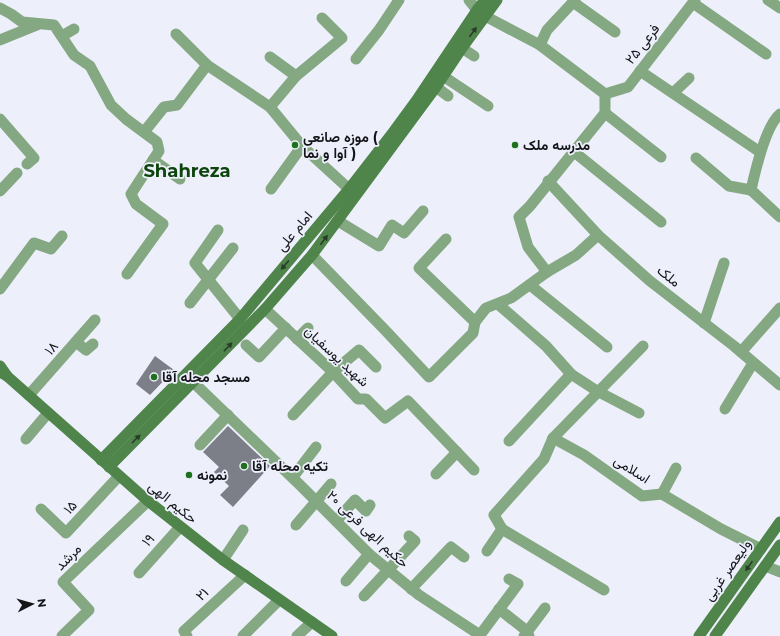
<svg xmlns="http://www.w3.org/2000/svg" width="780" height="636" viewBox="0 0 780 636" font-family="Montserrat,Vazirmatn,sans-serif">
<style>
.building{fill:#7c7e88}
.lines{fill:none;stroke-linecap:round;stroke-linejoin:round}
.minor{stroke:#84a881;stroke-width:11}
.tertiary{stroke:#84a881;stroke-width:11}
.secondary{stroke:#4f844b;stroke-width:11}
.oneway{fill:#293c2a}
.poi-dot{fill:#1d711b;stroke:#edeffb;stroke-width:1.5}
.labels{text-anchor:middle;stroke-width:3.5;stroke-linejoin:round;paint-order:stroke}
.street-label{font-size:14px;fill:#141519;stroke:#edeffb}
.poi-label{font-size:14px;font-weight:bold;fill:#141519;stroke:#edeffb;text-anchor:start}
.district-label{font-size:18px;font-weight:bold;fill:#0d430c;stroke:#edeffb}
</style>
<rect width="100%" height="100%" fill="#edeffb"/>
<!-- building -->
<g class="building">
<path d="M 155,356 L 174,370 L 150,395 L 136,384 Z"/>
<path d="M 228,426 L 270,466 L 233,507 L 220,495 L 229,486 L 214,472 L 219,467 L 203,452 Z"/>
</g>
<g class="lines">
<!-- minor -->
<g class="minor">
<path d="M 469,0 L 477,10"/>
<path d="M 768,0 L 780,8"/>
<path d="M 573,2 L 615,32"/>
<path d="M 693,3 L 766,54"/>
<path d="M 0,8 L 11,14 L 22,22 L 54,25 L 74,55 L 90,66 L 111,105 L 126,119 L 157,142 L 159,151 L 131,194 L 136,204 L 163,224 L 127,274"/>
<path d="M 485,16 L 540,45"/>
<path d="M 176,34 L 207,65 L 270,107 L 302,146 L 349,189"/>
<path d="M 62,36 L 74,29"/>
<path d="M 0,40 L 37,25"/>
<path d="M 462,48 L 474,56"/>
<path d="M 270,57 L 296,76"/>
<path d="M 356,59 L 379,30 L 399,0"/>
<path d="M 640,71 L 760,152"/>
<path d="M 443,76 L 488,106"/>
<path d="M 436,87 L 448,96"/>
<path d="M 673,93 L 689,78"/>
<path d="M 605,94 L 628,87 L 695,0"/>
<path d="M 270,107 L 296,76 L 342,38 L 322,18"/>
<path d="M 605,113 L 661,157"/>
<path d="M 0,119 L 34,158 L 27,164"/>
<path d="M 144,132 L 164,107 L 177,105 L 207,65"/>
<path d="M 573,151 L 661,222"/>
<path d="M 696,158 L 729,186 L 751,190"/>
<path d="M 153,160 L 180,179"/>
<path d="M 548,181 L 598,235 L 650,281 L 734,346 L 780,385"/>
<path d="M 271,189 L 302,146"/>
<path d="M 751,190 C 755,172 766,125 780,114"/>
<path d="M 751,190 L 780,217"/>
<path d="M 0,191 L 17,173"/>
<path d="M 338,221 L 379,246 L 392,225 L 404,233 L 423,211"/>
<path d="M 218,230 L 195,263 L 240,319"/>
<path d="M 312,255 L 385,330 L 429,377 L 473,333 L 475,322 L 419,268 L 446,239"/>
<path d="M 547,272 L 528,247 L 519,217 L 530,206 L 605,113 L 605,94 L 540,45 L 547,30 L 575,0"/>
<path d="M 530,285 L 607,347"/>
<path d="M 0,289 L 34,243 L 51,249 L 62,236"/>
<path d="M 190,303 L 233,248"/>
<path d="M 498,304 L 546,346 L 571,374 L 597,391 L 639,413"/>
<path d="M 265,309 L 333,372 L 358,399 L 366,399 L 385,418 L 408,401 L 474,470"/>
<path d="M 475,322 L 486,308 L 511,298 L 547,272 L 576,255 L 598,235"/>
<path d="M 704,323 L 724,263"/>
<path d="M 297,339 L 308,328"/>
<path d="M 76,342 L 86,350 L 93,344"/>
<path d="M 246,345 L 259,357 L 286,328"/>
<path d="M 741,352 L 780,308"/>
<path d="M 193,382 L 300,485 L 369,554 L 419,595 L 480,635 L 518,584 L 509,579"/>
<path d="M 29,395 L 95,320"/>
<path d="M 725,409 L 753,363"/>
<path d="M 293,415 L 333,372 L 359,350 L 376,367"/>
<path d="M 553,438 L 584,455 L 642,496 L 662,494 L 721,529 L 761,549"/>
<path d="M 26,439 L 48,413"/>
<path d="M 509,441 L 571,374"/>
<path d="M 200,445 L 228,415"/>
<path d="M 436,474 L 457,452"/>
<path d="M 293,477 L 316,447"/>
<path d="M 662,494 L 676,468"/>
<path d="M 41,509 L 66,533 L 119,476"/>
<path d="M 336,521 L 355,500 L 366,511 L 370,505"/>
<path d="M 296,525 L 331,484"/>
<path d="M 487,551 L 502,529"/>
<path d="M 223,560 L 243,530"/>
<path d="M 765,566 L 780,572"/>
<path d="M 139,573 L 180,527"/>
<path d="M 346,581 L 369,554"/>
<path d="M 411,589 L 451,547 L 464,557"/>
<path d="M 604,590 L 502,529 L 494,515 L 544,459 L 553,438 L 643,346"/>
<path d="M 364,596 L 415,541 L 409,536"/>
<path d="M 499,609 L 527,631 L 529,636"/>
<path d="M 62,636 L 89,610 L 63,582 L 148,501"/>
<path d="M 187,636 L 184,631 L 245,575"/>
<path d="M 297,636 L 312,622"/>
<path d="M 524,636 L 545,608"/>
</g>
<!-- tertiary -->
<path class="tertiary" d="M 243,636 L 279,600"/>
<!-- secondary -->
<g class="secondary">
<path d="M 0,366 L 7,376 L 0,372"/>
<path d="M 7,376 L 148,501 L 223,560 L 332,636"/>
<path d="M 101,460 L 240,319 L 349,189 L 394,131 L 416,101 L 477,10 L 485,0"/>
<path d="M 109,467 L 265,309 L 312,255 L 436,87 L 462,48 L 497,0"/>
<path d="M 699,636 L 780,522"/>
<path d="M 715,636 L 780,545"/>
</g>
</g>
<!-- one-way arrows -->
<defs><path id="oneway-solid" d="M-6-.8H1V-3.2L6.5 0L1 3.2V.8H-6Z"/></defs>
<g class="oneway">
<use href="#oneway-solid" transform="translate(473 32) rotate(-54)"/>
<use href="#oneway-solid" transform="translate(324 240) rotate(-53)"/>
<use href="#oneway-solid" transform="translate(285 265) rotate(130)"/>
<use href="#oneway-solid" transform="translate(228 347) rotate(-46)"/>
<use href="#oneway-solid" transform="translate(136 439) rotate(-45)"/>
<use href="#oneway-solid" transform="translate(749 566) rotate(125)"/>
</g>
<!-- markers -->
<g class="poi-dot">
<circle cx="295" cy="145" r="4"/>
<circle cx="515" cy="145" r="4"/>
<circle cx="154" cy="377" r="4"/>
<circle cx="244" cy="466" r="4"/>
<circle cx="189" cy="475" r="4"/>
</g>
<g class="labels">
<!-- street labels -->
<g class="street-label">
<text transform="translate(642 44) rotate(-52)" y="5">فرعی ۲۵</text>
<text transform="translate(294 231) rotate(-50)" y="5">امام علی</text>
<text transform="translate(669 276) rotate(39)" y="5">ملک</text>
<text transform="translate(51 348) rotate(-49)" y="5">۱۸</text>
<text transform="translate(337 356) rotate(43)" y="5">شهید یوسفیان</text>
<text transform="translate(632 469) rotate(33)" y="5">اسلامی</text>
<text transform="translate(173 502) rotate(39)" y="5">حکیم الهی</text>
<text transform="translate(70 507) rotate(-47)" y="5">۱۵</text>
<text transform="translate(368 529) rotate(43)" y="5">حکیم الهی فرعی ۲۰</text>
<text transform="translate(148 540) rotate(-48)" y="5">۱۹</text>
<text transform="translate(68 557) rotate(-46)" y="5">مرشد</text>
<text transform="translate(727 570) rotate(-55)" y="5">ولیعصر غربی</text>
<text transform="translate(202 594) rotate(-43)" y="5">۲۱</text>
</g>
<!-- poi labels -->
<g class="poi-label">
<text x="303" y="142">موزه صانعی (<tspan x="303" dy="16">آوا و نما )</tspan></text>
<text x="523" y="150">مدرسه ملک</text>
<text x="162" y="382">مسجد محله آقا</text>
<text x="252" y="471">تکیه محله آقا</text>
<text x="197" y="480">نمونه</text>
</g>
<!-- district labels -->
<g class="district-label">
<text x="187" y="177">Shahreza</text>
</g>
</g>
<!-- north arrow -->
<g transform="translate(32 604) rotate(84)" stroke="#edeffb" stroke-width="3" paint-order="stroke">
<path d="M0-3L7 15L0 10L-7 15Z" fill="#141519"/>
<text y="-6" font-size="11" font-weight="bold" text-anchor="middle" fill="#141519">N</text>
</g>
</svg>
